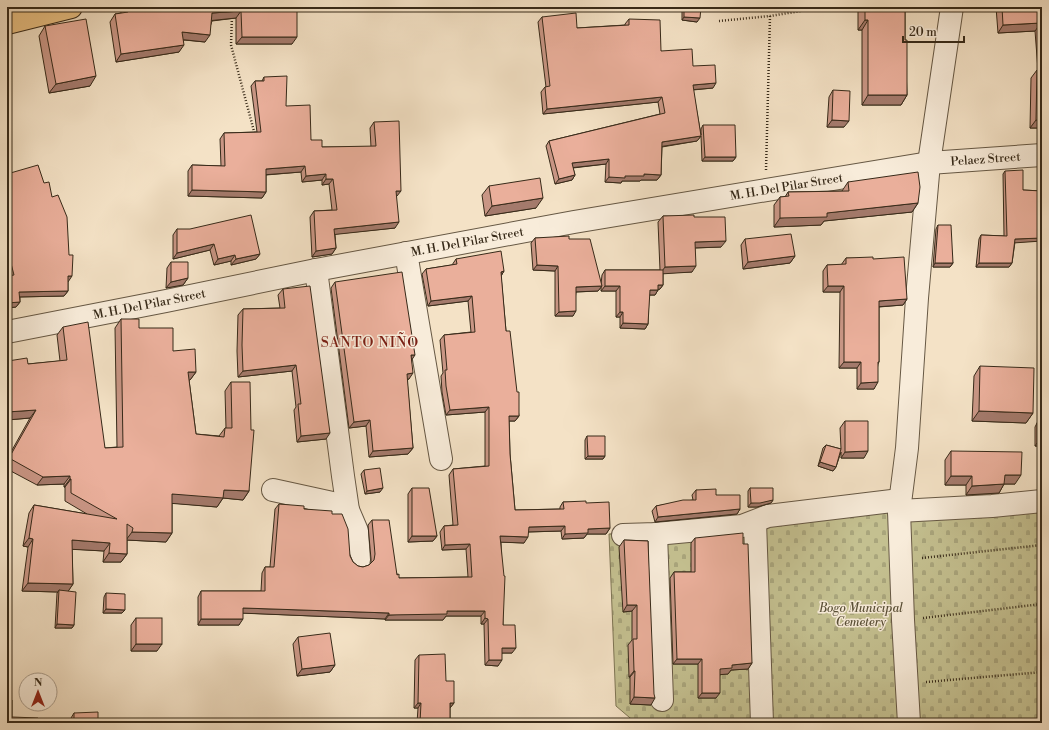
<svg xmlns="http://www.w3.org/2000/svg" width="1049" height="730" viewBox="0 0 1049 730" font-family="'Libre Bodoni',serif">
<style>
.cemetery{fill:url(#cemetery-stones);stroke:#7e7554}
.lines{fill:none;stroke-linecap:round;stroke-linejoin:round}
.minor-casing{stroke:#665844;stroke-width:24}
.major-casing{stroke:#372a19;stroke-width:24}
.path{stroke:#372a19;stroke-width:2.5;stroke-dasharray:1 2;stroke-linecap:butt}
.minor{stroke:#f8ecda;stroke-width:22}
.major{stroke:#eac183;stroke-width:22}
.wall{fill:#c99685;stroke:#372a19}
.shaded-wall{fill:#a47a6c;stroke:#372a19}
.building{fill:#eaaf9b;stroke:#372a19}
.labels{text-anchor:middle;stroke-width:3;stroke-linejoin:round;paint-order:stroke}
.street-label{font-size:12px;fill:#372a19;stroke:#f8ecda}
.park-label{font-size:12px;font-style:italic;fill:#5a5037;stroke:#f8ecda}
.quarter-label{font-size:14px;letter-spacing:1px;fill:#7a1f14;stroke:#f8ecda}
</style>
<defs>
<pattern id="cemetery-stones" width="16" height="16" patternUnits="userSpaceOnUse"><rect width="16" height="16" fill="#c4c090"/><path d="M2 7V4a2 2 0 0 1 4 0v3zM10 15v-3a2 2 0 0 1 4 0v3z" fill="#a9a57c"/></pattern>
</defs>
<rect width="100%" height="100%" fill="#f4e2c6"/>
<filter id="stains"><feTurbulence type="fractalNoise" baseFrequency=".005" numOctaves="4"/><feColorMatrix values="0 0 0 0 .2 0 0 0 0 .09 0 0 0 0 .02 0 0 0 .5 -.17"/></filter>
<radialGradient id="worn" r=".72"><stop offset=".6" stop-color="#630" stop-opacity="0"/><stop offset="1" stop-color="#630" stop-opacity=".3"/></radialGradient>
<!-- cemetery -->
<path class="cemetery" d="M 1042,504 L 1042,723 L 636,723 L 616,706 L 609,534 L 742,524 L 753,513 Z"/>
<g class="lines">
<!-- minor casing -->
<g class="minor-casing">
<g id="minor">
<path d="M 406,253 L 441,459"/>
<path d="M 316,270 L 343,476 L 348,510 L 357,531 L 359,560"/>
<path id="s1" d="M 7,332 L 166,301 L 316,270 L 574,222 L 929,163 L 1042,155"/>
<path d="M 273,490 L 337,504 L 348,510"/>
<path d="M 899,511 L 992,506 L 1042,501"/>
<path d="M 755,522 L 762,723"/>
<path d="M 656,534 L 662,700"/>
<path d="M 623,535 L 656,534 L 742,526 L 768,516 L 900,500"/>
<path d="M 909,723 L 903,620 L 899,511 L 907,448 L 917,298 L 929,163 L 952,7"/>
</g>
</g>
<!-- major casing -->
<g class="major-casing">
<path id="major" d="M 7,23 L 71,7"/>
</g>
<!-- path -->
<g class="path">
<path d="M 232,15 L 231,45 L 255,135"/>
<path d="M 719,21 L 770,16 L 825,7"/>
<path d="M 766,170 L 770,16"/>
<path d="M 922,558 L 1042,545"/>
<path d="M 923,618 L 1042,604"/>
<path d="M 926,682 L 1042,672"/>
</g>
<!-- minor -->
<use href="#minor" class="minor"/>
<!-- major -->
<use href="#major" class="major"/>
</g>
<!-- wall -->
<g class="wall">
<path d="M 123,7 L 297,7 L 292,44 L 236,44 L 236,18 L 212,21 L 205,42 L 184,40 L 179,52 L 116,62 L 110,22 L 115,14 L 121,13 L 121,10 Z"/>
<path d="M 682,7 L 701,7 L 697,22 L 682,20 Z"/>
<path d="M 858,7 L 905,7 L 905,40 L 907,95 L 901,105 L 862,105 L 862,30 L 858,30 Z"/>
<path d="M 996,7 L 1042,7 L 1042,128 L 1030,128 L 1031,78 L 1037,70 L 1038,70 L 1035,31 L 998,33 Z"/>
<path d="M 542,17 L 577,28 L 625,25 L 625,24 L 629,19 L 661,51 L 693,66 L 713,88 L 693,90 L 701,135 L 701,129 L 703,125 L 736,157 L 733,161 L 702,161 L 701,136 L 697,141 L 662,147 L 661,175 L 657,180 L 641,180 L 640,181 L 622,181 L 621,183 L 605,182 L 606,164 L 573,168 L 575,175 L 572,180 L 555,184 L 546,146 L 549,141 L 660,114 L 658,102 L 543,114 L 541,92 L 545,87 L 546,87 L 538,22 Z"/>
<path d="M 45,26 L 90,86 L 49,93 L 39,36 Z"/>
<path d="M 264,77 L 286,106 L 311,140 L 322,147 L 371,147 L 370,128 L 374,122 L 397,196 L 396,196 L 395,228 L 335,234 L 336,248 L 332,254 L 312,257 L 310,217 L 314,211 L 332,210 L 329,184 L 322,185 L 322,180 L 302,182 L 301,172 L 266,175 L 266,192 L 262,198 L 188,196 L 188,171 L 192,165 L 221,166 L 220,139 L 224,133 L 257,132 L 251,86 L 255,81 L 262,81 Z"/>
<path d="M 833,90 L 844,127 L 827,127 L 829,97 Z"/>
<path d="M 1005,171 L 1023,190 L 1042,191 L 1042,241 L 1015,242 L 1012,263 L 1009,267 L 976,267 L 979,239 L 981,235 L 1004,236 L 1003,174 Z"/>
<path d="M 7,174 L 68,282 L 68,291 L 64,296 L 20,297 L 20,302 L 16,307 L 7,308 L 7,276 L 9,276 L 7,269 Z"/>
<path d="M 848,182 L 918,203 L 912,212 L 824,221 L 821,225 L 774,227 L 774,205 L 780,197 L 785,197 L 788,192 L 842,191 Z"/>
<path d="M 489,186 L 536,208 L 485,216 L 482,195 Z"/>
<path d="M 663,216 L 694,217 L 721,247 L 695,248 L 692,272 L 663,273 L 663,285 L 660,289 L 658,290 L 655,295 L 649,295 L 648,324 L 645,329 L 620,328 L 620,317 L 616,317 L 616,291 L 601,291 L 601,287 L 598,291 L 576,292 L 573,316 L 555,316 L 555,271 L 533,270 L 531,243 L 535,238 L 569,239 L 601,284 L 602,275 L 605,270 L 660,270 L 658,222 Z"/>
<path d="M 938,225 L 953,263 L 950,267 L 933,267 L 936,229 Z"/>
<path d="M 177,229 L 260,254 L 256,259 L 231,265 L 231,261 L 214,265 L 210,250 L 173,259 L 173,235 Z"/>
<path d="M 745,239 L 795,256 L 790,263 L 743,269 L 741,245 Z"/>
<path d="M 846,258 L 873,259 L 907,299 L 903,305 L 879,307 L 879,362 L 878,364 L 874,389 L 857,389 L 857,368 L 839,368 L 840,292 L 823,292 L 823,271 L 827,265 L 841,265 Z"/>
<path d="M 456,259 L 504,271 L 501,276 L 506,331 L 519,416 L 515,421 L 509,421 L 510,454 L 515,510 L 560,509 L 560,507 L 563,502 L 586,503 L 610,528 L 606,534 L 587,534 L 584,538 L 562,539 L 561,531 L 528,532 L 524,543 L 501,542 L 503,625 L 512,653 L 502,653 L 498,666 L 485,665 L 484,624 L 481,624 L 481,616 L 446,616 L 443,620 L 385,620 L 385,619 L 243,613 L 239,625 L 198,625 L 198,597 L 201,591 L 261,591 L 262,573 L 265,567 L 270,567 L 275,509 L 279,504 L 332,514 L 353,562 L 358,566 L 363,567 L 369,565 L 371,564 L 371,559 L 368,525 L 372,520 L 399,578 L 468,577 L 466,549 L 442,550 L 440,532 L 444,526 L 453,525 L 449,475 L 453,469 L 485,466 L 485,412 L 446,415 L 442,392 L 441,376 L 443,373 L 440,340 L 444,335 L 471,332 L 468,301 L 428,306 L 422,274 L 426,269 L 452,265 Z"/>
<path d="M 171,262 L 188,278 L 183,285 L 166,288 L 167,268 Z"/>
<path d="M 335,282 L 412,360 L 409,379 L 407,380 L 413,448 L 408,454 L 369,457 L 366,426 L 349,428 L 331,288 Z"/>
<path d="M 283,289 L 326,439 L 297,442 L 294,410 L 296,407 L 292,371 L 238,377 L 237,351 L 238,315 L 243,309 L 280,308 L 278,295 Z"/>
<path d="M 121,319 L 139,328 L 173,351 L 196,372 L 190,380 L 189,380 L 196,434 L 219,436 L 225,428 L 226,428 L 225,391 L 231,382 L 249,491 L 243,500 L 223,498 L 217,507 L 172,503 L 172,533 L 166,542 L 127,540 L 127,554 L 121,562 L 103,562 L 104,551 L 72,549 L 73,584 L 68,591 L 74,625 L 72,628 L 55,628 L 57,593 L 58,592 L 22,591 L 28,547 L 23,546 L 29,513 L 34,505 L 87,514 L 65,501 L 65,487 L 64,487 L 64,484 L 37,485 L 7,469 L 7,459 L 30,418 L 7,420 L 7,353 L 8,361 L 28,364 L 60,361 L 57,335 L 63,327 L 105,448 L 117,447 L 115,328 Z"/>
<path d="M 1042,354 L 1042,375 L 1041,375 L 1041,355 Z"/>
<path d="M 980,366 L 1033,413 L 1026,423 L 972,421 L 974,376 Z"/>
<path d="M 845,421 L 864,458 L 841,458 L 841,452 L 836,467 L 833,471 L 818,466 L 823,448 L 826,445 L 841,449 L 840,428 Z"/>
<path d="M 1037,423 L 1042,423 L 1042,446 L 1035,446 L 1035,427 Z"/>
<path d="M 587,436 L 605,456 L 603,459 L 585,459 L 585,440 Z"/>
<path d="M 951,451 L 1015,484 L 1004,484 L 999,493 L 966,495 L 966,485 L 945,485 L 945,460 Z"/>
<path d="M 364,470 L 380,492 L 365,494 L 361,474 Z"/>
<path d="M 412,488 L 437,536 L 433,541 L 408,542 L 408,494 Z"/>
<path d="M 750,488 L 773,500 L 771,503 L 757,507 L 748,507 L 748,491 Z"/>
<path d="M 696,490 L 716,495 L 740,509 L 737,514 L 655,522 L 652,511 L 656,506 L 693,500 L 692,495 Z"/>
<path d="M 695,538 L 752,663 L 748,669 L 731,670 L 728,674 L 720,674 L 716,698 L 698,698 L 698,664 L 673,664 L 670,578 L 674,572 L 691,572 L 691,543 Z"/>
<path d="M 624,540 L 648,541 L 651,705 L 630,704 L 630,677 L 629,677 L 628,645 L 632,640 L 632,611 L 623,612 L 619,547 Z"/>
<path d="M 106,593 L 125,610 L 122,613 L 103,613 L 104,597 Z"/>
<path d="M 136,618 L 157,651 L 131,651 L 131,625 Z"/>
<path d="M 298,637 L 335,665 L 330,672 L 297,676 L 293,644 Z"/>
<path d="M 419,655 L 446,681 L 454,703 L 450,708 L 450,723 L 417,723 L 418,708 L 414,708 L 415,660 Z"/>
<path d="M 74,713 L 98,723 L 71,723 L 71,718 Z"/>
</g>
<!-- shaded-wall -->
<g class="shaded-wall">
<path d="M 241,11 L 236,18 L 207,21 L 212,13 Z"/>
<path d="M 684,17 L 700,18 L 697,22 L 682,20 Z"/>
<path d="M 865,20 L 868,20 L 862,30 L 858,30 Z"/>
<path d="M 1041,23 L 1035,31 L 998,33 L 1003,25 Z"/>
<path d="M 182,32 L 210,35 L 205,42 L 177,39 Z"/>
<path d="M 242,37 L 297,37 L 292,44 L 236,44 Z"/>
<path d="M 184,45 L 179,52 L 116,62 L 121,54 Z"/>
<path d="M 96,76 L 90,86 L 49,93 L 56,84 Z"/>
<path d="M 716,83 L 713,88 L 689,90 L 693,85 Z"/>
<path d="M 868,95 L 907,95 L 901,105 L 862,105 Z"/>
<path d="M 662,97 L 658,102 L 543,114 L 547,109 Z"/>
<path d="M 832,120 L 849,121 L 844,127 L 827,127 Z"/>
<path d="M 1036,120 L 1042,120 L 1042,128 L 1030,128 Z"/>
<path d="M 701,136 L 697,141 L 658,147 L 662,142 Z"/>
<path d="M 705,157 L 736,157 L 733,161 L 702,161 Z"/>
<path d="M 609,159 L 606,164 L 569,168 L 572,163 Z"/>
<path d="M 305,166 L 301,172 L 262,175 L 266,169 Z"/>
<path d="M 326,174 L 322,180 L 302,182 L 306,176 Z"/>
<path d="M 644,174 L 661,175 L 657,180 L 641,180 L 640,181 L 622,181 L 621,183 L 605,182 L 609,177 Z"/>
<path d="M 575,175 L 572,180 L 555,184 L 559,179 Z"/>
<path d="M 326,179 L 333,179 L 329,184 L 322,185 Z"/>
<path d="M 192,190 L 266,192 L 262,198 L 188,196 Z"/>
<path d="M 396,191 L 401,191 L 397,196 L 392,197 Z"/>
<path d="M 543,198 L 536,208 L 485,216 L 492,206 Z"/>
<path d="M 918,203 L 912,212 L 824,221 L 821,225 L 774,227 L 780,218 Z"/>
<path d="M 399,222 L 395,228 L 330,235 L 334,229 Z"/>
<path d="M 1042,238 L 1042,241 L 1013,243 L 1015,239 Z"/>
<path d="M 726,241 L 721,247 L 691,248 L 695,242 Z"/>
<path d="M 214,244 L 210,250 L 173,259 L 177,253 Z"/>
<path d="M 336,248 L 332,254 L 312,257 L 316,251 Z"/>
<path d="M 260,254 L 256,259 L 231,265 L 236,259 Z"/>
<path d="M 235,255 L 231,261 L 214,265 L 218,259 Z"/>
<path d="M 795,256 L 790,263 L 743,269 L 748,262 Z"/>
<path d="M 935,263 L 953,263 L 950,267 L 933,267 Z"/>
<path d="M 979,263 L 1012,263 L 1009,267 L 976,267 Z"/>
<path d="M 537,265 L 558,266 L 555,271 L 533,270 Z"/>
<path d="M 696,266 L 692,272 L 660,274 L 665,267 Z"/>
<path d="M 504,271 L 501,276 L 501,272 Z"/>
<path d="M 68,276 L 72,276 L 68,282 L 64,281 Z"/>
<path d="M 188,278 L 183,285 L 166,288 L 171,282 Z"/>
<path d="M 658,285 L 663,285 L 660,289 L 655,290 Z"/>
<path d="M 602,286 L 598,291 L 573,292 L 576,287 Z"/>
<path d="M 605,286 L 620,286 L 616,291 L 601,291 Z"/>
<path d="M 828,286 L 844,286 L 840,292 L 823,292 Z"/>
<path d="M 650,290 L 658,290 L 655,295 L 646,295 Z"/>
<path d="M 68,291 L 64,296 L 15,297 L 19,292 Z"/>
<path d="M 472,296 L 468,301 L 428,306 L 431,301 Z"/>
<path d="M 907,299 L 903,305 L 875,307 L 879,301 Z"/>
<path d="M 20,302 L 16,307 L 7,308 L 7,303 Z"/>
<path d="M 576,311 L 573,316 L 555,316 L 559,312 Z"/>
<path d="M 620,312 L 623,312 L 620,317 L 616,317 Z"/>
<path d="M 623,323 L 648,324 L 645,329 L 620,328 Z"/>
<path d="M 411,355 L 415,355 L 411,361 Z"/>
<path d="M 844,362 L 861,362 L 857,368 L 839,368 Z"/>
<path d="M 296,365 L 292,371 L 238,377 L 243,371 Z"/>
<path d="M 188,372 L 196,372 L 190,380 L 182,381 Z"/>
<path d="M 413,373 L 409,379 L 403,380 L 407,374 Z"/>
<path d="M 878,382 L 874,389 L 857,389 L 861,383 Z"/>
<path d="M 489,407 L 485,412 L 446,415 L 450,410 Z"/>
<path d="M 36,410 L 30,418 L 7,420 L 7,412 Z"/>
<path d="M 979,411 L 1033,413 L 1026,423 L 972,421 Z"/>
<path d="M 509,416 L 519,416 L 515,421 L 505,421 Z"/>
<path d="M 370,420 L 366,426 L 349,428 L 354,422 Z"/>
<path d="M 330,433 L 326,439 L 297,442 L 301,436 Z"/>
<path d="M 1037,443 L 1042,443 L 1042,446 L 1035,446 Z"/>
<path d="M 413,448 L 408,454 L 369,457 L 373,451 Z"/>
<path d="M 868,451 L 864,458 L 841,458 L 845,452 Z"/>
<path d="M 588,456 L 605,456 L 603,459 L 585,459 Z"/>
<path d="M 820,462 L 836,467 L 833,471 L 818,466 Z"/>
<path d="M 1005,475 L 1021,475 L 1015,484 L 999,484 Z"/>
<path d="M 70,476 L 64,484 L 37,485 L 43,477 Z"/>
<path d="M 951,476 L 972,476 L 966,485 L 945,485 Z"/>
<path d="M 70,479 L 71,479 L 65,487 L 64,487 Z"/>
<path d="M 1004,484 L 999,493 L 966,495 L 972,486 Z"/>
<path d="M 383,488 L 380,492 L 365,494 L 367,491 Z"/>
<path d="M 224,490 L 249,491 L 243,500 L 223,498 L 217,507 L 167,503 L 172,494 Z"/>
<path d="M 773,500 L 771,503 L 757,507 L 748,507 L 751,503 Z"/>
<path d="M 740,509 L 737,514 L 655,522 L 658,517 Z"/>
<path d="M 565,526 L 561,531 L 525,532 L 529,527 Z"/>
<path d="M 610,528 L 606,534 L 587,534 L 584,538 L 562,539 L 565,534 L 588,529 Z"/>
<path d="M 132,532 L 172,533 L 166,542 L 126,540 Z"/>
<path d="M 412,536 L 437,536 L 433,541 L 408,542 Z"/>
<path d="M 500,536 L 528,537 L 524,543 L 496,542 Z"/>
<path d="M 29,538 L 33,539 L 28,547 L 23,546 Z"/>
<path d="M 72,540 L 110,543 L 104,551 L 66,549 Z"/>
<path d="M 470,544 L 466,549 L 442,550 L 445,545 Z"/>
<path d="M 109,553 L 127,554 L 121,562 L 103,562 Z"/>
<path d="M 28,583 L 73,584 L 67,593 L 59,590 L 58,592 L 22,591 Z"/>
<path d="M 627,605 L 637,605 L 632,611 L 623,612 Z"/>
<path d="M 243,608 L 389,613 L 385,619 L 239,613 Z"/>
<path d="M 106,609 L 125,610 L 122,613 L 103,613 Z"/>
<path d="M 447,611 L 485,611 L 481,616 L 446,616 L 443,620 L 385,620 L 389,615 Z"/>
<path d="M 485,618 L 488,619 L 484,624 L 481,624 Z"/>
<path d="M 201,619 L 243,619 L 239,625 L 198,625 Z"/>
<path d="M 57,624 L 74,625 L 72,628 L 55,628 Z"/>
<path d="M 136,644 L 162,644 L 157,651 L 131,651 Z"/>
<path d="M 502,648 L 516,648 L 512,653 L 498,653 Z"/>
<path d="M 677,659 L 702,659 L 698,664 L 673,664 Z"/>
<path d="M 489,660 L 502,660 L 498,666 L 485,665 Z"/>
<path d="M 752,663 L 748,669 L 731,670 L 728,674 L 716,675 L 720,669 L 732,665 Z"/>
<path d="M 335,665 L 330,672 L 297,676 L 302,669 Z"/>
<path d="M 634,671 L 635,671 L 630,677 L 629,677 Z"/>
<path d="M 702,693 L 720,693 L 716,698 L 698,698 Z"/>
<path d="M 634,697 L 655,698 L 651,705 L 630,704 Z"/>
<path d="M 418,703 L 421,703 L 418,708 L 414,708 Z"/>
<path d="M 450,703 L 454,703 L 450,708 Z"/>
</g>
<!-- building -->
<g class="building">
<path d="M 127,7 L 297,7 L 297,37 L 242,37 L 241,11 L 212,13 L 210,35 L 182,32 L 184,45 L 121,54 L 115,14 L 128,12 Z"/>
<path d="M 684,7 L 701,7 L 700,18 L 684,17 Z"/>
<path d="M 865,7 L 905,7 L 905,40 L 907,40 L 907,95 L 868,95 L 868,20 L 865,20 Z"/>
<path d="M 1002,7 L 1042,7 L 1042,35 L 1041,23 L 1003,25 Z"/>
<path d="M 576,13 L 577,28 L 629,25 L 629,19 L 660,20 L 661,51 L 692,49 L 693,66 L 715,65 L 716,83 L 693,85 L 701,136 L 662,142 L 661,175 L 644,174 L 644,176 L 625,176 L 625,178 L 609,177 L 609,159 L 572,163 L 575,175 L 559,179 L 549,141 L 665,113 L 662,97 L 547,109 L 545,87 L 550,86 L 542,17 Z"/>
<path d="M 86,19 L 96,76 L 56,84 L 45,26 Z"/>
<path d="M 1037,70 L 1042,70 L 1042,120 L 1036,120 Z"/>
<path d="M 287,76 L 286,106 L 310,105 L 311,140 L 322,140 L 322,147 L 376,146 L 374,122 L 399,121 L 401,191 L 396,191 L 399,222 L 334,229 L 336,248 L 316,251 L 314,211 L 337,210 L 333,179 L 326,179 L 326,174 L 306,176 L 305,166 L 266,169 L 266,192 L 192,190 L 192,165 L 225,166 L 224,133 L 261,132 L 255,81 L 264,81 L 264,77 Z"/>
<path d="M 833,90 L 850,91 L 849,121 L 832,120 Z"/>
<path d="M 703,125 L 735,125 L 736,157 L 705,157 Z"/>
<path d="M 38,165 L 44,183 L 49,182 L 52,197 L 58,195 L 67,217 L 69,255 L 73,255 L 72,276 L 68,276 L 68,291 L 19,292 L 20,302 L 7,303 L 7,276 L 14,275 L 7,248 L 7,174 Z"/>
<path d="M 1023,170 L 1023,190 L 1042,191 L 1042,238 L 1015,239 L 1012,263 L 979,263 L 981,235 L 1007,236 L 1005,171 Z"/>
<path d="M 918,172 L 920,187 L 918,203 L 827,213 L 827,217 L 780,218 L 780,197 L 789,196 L 788,192 L 849,191 L 848,182 Z"/>
<path d="M 540,178 L 543,198 L 492,206 L 489,186 Z"/>
<path d="M 251,215 L 260,254 L 236,259 L 235,255 L 218,259 L 214,244 L 177,253 L 177,229 L 190,229 Z"/>
<path d="M 694,215 L 694,217 L 725,217 L 726,241 L 695,242 L 696,266 L 665,267 L 663,216 Z"/>
<path d="M 938,225 L 951,225 L 953,263 L 935,263 Z"/>
<path d="M 791,234 L 795,256 L 748,262 L 745,239 Z"/>
<path d="M 569,236 L 569,239 L 590,239 L 602,286 L 576,287 L 576,311 L 559,312 L 558,266 L 537,265 L 535,238 Z"/>
<path d="M 501,251 L 504,271 L 501,272 L 506,331 L 510,331 L 517,392 L 519,392 L 519,416 L 509,416 L 510,454 L 515,510 L 564,509 L 563,502 L 586,501 L 586,503 L 609,502 L 610,528 L 588,529 L 588,533 L 565,534 L 565,526 L 529,527 L 528,537 L 500,536 L 504,576 L 505,576 L 503,625 L 515,625 L 516,648 L 502,648 L 502,660 L 489,660 L 488,619 L 485,618 L 485,611 L 447,611 L 447,614 L 389,615 L 389,613 L 243,608 L 243,619 L 201,619 L 201,591 L 265,591 L 265,567 L 274,567 L 279,504 L 304,506 L 304,509 L 332,511 L 332,514 L 342,514 L 348,529 L 350,556 L 353,562 L 358,566 L 363,567 L 369,565 L 374,560 L 375,554 L 372,520 L 389,520 L 397,575 L 399,574 L 399,578 L 472,577 L 470,544 L 445,545 L 444,526 L 458,525 L 453,469 L 489,466 L 489,407 L 450,410 L 446,386 L 445,370 L 447,370 L 444,335 L 475,332 L 472,296 L 431,301 L 426,269 L 457,264 L 456,259 Z"/>
<path d="M 873,257 L 873,259 L 904,257 L 907,299 L 879,301 L 879,362 L 878,362 L 878,382 L 861,383 L 861,362 L 844,362 L 844,286 L 828,286 L 827,265 L 846,264 L 846,258 Z"/>
<path d="M 171,262 L 188,262 L 188,278 L 171,282 Z"/>
<path d="M 605,270 L 663,270 L 663,285 L 658,285 L 658,290 L 650,290 L 648,324 L 623,323 L 623,312 L 620,312 L 620,286 L 605,286 Z"/>
<path d="M 402,272 L 415,355 L 411,355 L 413,373 L 407,374 L 413,448 L 373,451 L 370,420 L 354,422 L 335,282 Z"/>
<path d="M 310,286 L 330,433 L 301,436 L 298,404 L 301,404 L 296,365 L 243,371 L 242,345 L 243,309 L 285,308 L 283,289 Z"/>
<path d="M 121,319 L 139,319 L 139,328 L 173,328 L 173,351 L 195,349 L 196,372 L 188,372 L 196,434 L 224,437 L 225,428 L 232,428 L 231,382 L 250,382 L 251,430 L 254,430 L 249,491 L 224,490 L 223,498 L 172,494 L 172,533 L 132,532 L 133,528 L 127,524 L 127,554 L 109,553 L 110,543 L 72,540 L 73,584 L 28,583 L 33,539 L 29,538 L 34,505 L 117,519 L 71,493 L 71,479 L 70,479 L 70,476 L 43,477 L 9,458 L 36,410 L 7,412 L 7,353 L 8,361 L 27,358 L 28,364 L 67,360 L 63,327 L 88,322 L 105,448 L 123,447 Z"/>
<path d="M 980,366 L 1034,368 L 1033,413 L 979,411 Z"/>
<path d="M 845,421 L 868,421 L 868,451 L 845,452 Z"/>
<rect x="1037" y="423" width="5" height="20"/>
<path d="M 587,436 L 605,436 L 605,456 L 588,456 Z"/>
<path d="M 826,445 L 841,449 L 836,467 L 820,462 Z"/>
<path d="M 951,451 L 1022,452 L 1021,475 L 1005,475 L 1004,484 L 972,486 L 972,476 L 951,476 Z"/>
<path d="M 380,468 L 383,488 L 367,491 L 364,470 Z"/>
<path d="M 412,488 L 429,488 L 437,536 L 412,536 Z"/>
<path d="M 750,488 L 773,488 L 773,500 L 760,503 L 751,503 Z"/>
<path d="M 716,489 L 716,495 L 740,495 L 740,509 L 658,517 L 656,506 L 683,500 L 696,500 L 696,490 Z"/>
<path d="M 743,533 L 743,544 L 748,544 L 752,663 L 732,665 L 732,668 L 720,669 L 720,693 L 702,693 L 702,659 L 677,659 L 674,572 L 695,572 L 695,538 Z"/>
<path d="M 624,540 L 648,541 L 654,694 L 655,698 L 634,697 L 635,671 L 634,671 L 633,639 L 637,639 L 637,605 L 627,605 Z"/>
<path d="M 59,590 L 76,592 L 74,625 L 57,624 Z"/>
<path d="M 106,593 L 125,594 L 125,610 L 106,609 Z"/>
<rect x="136" y="618" width="26" height="26"/>
<path d="M 330,633 L 335,665 L 302,669 L 298,637 Z"/>
<path d="M 7,642 L 9,643 L 7,671 Z"/>
<path d="M 445,654 L 446,681 L 454,681 L 454,703 L 450,703 L 450,723 L 420,723 L 421,703 L 418,703 L 419,655 Z"/>
<path d="M 7,700 L 12,700 L 12,717 L 38,718 L 38,723 L 7,723 Z"/>
<path d="M 98,712 L 98,723 L 74,723 L 74,713 Z"/>
</g>
<g class="labels">
<!-- street labels -->
<g class="street-label">
<text dy="4" stroke="none"><textPath href="#s1" startOffset="994">Pelaez Street</textPath></text>
<text dy="4" stroke="none"><textPath href="#s1" startOffset="793">M. H. Del Pilar Street</textPath></text>
<text dy="4" stroke="none"><textPath href="#s1" startOffset="469">M. H. Del Pilar Street</textPath></text>
<text dy="4" stroke="none"><textPath href="#s1" startOffset="145">M. H. Del Pilar Street</textPath></text>
</g>
<!-- park labels -->
<g class="park-label">
<text x="861" y="612">Bogo Municipal<tspan x="861" dy="14">Cemetery</tspan></text>
</g>
<!-- quarter labels -->
<g class="quarter-label">
<text x="370" y="347">SANTO NIÑO</text>
</g>
</g>
<!-- margin -->
<rect width="1049" height="730" fill="none" stroke="#f4e2c6" stroke-width="24"/>
<rect x="8" y="8" width="1033" height="714" fill="none" stroke="#372a19" stroke-width="2"/>
<rect x="12" y="12" width="1025" height="706" fill="none" stroke="#372a19"/>
<!-- north arrow -->
<g transform="translate(38 692)"><circle r="19" fill="#f8ecda" stroke="#ab9e8d"/>
<path d="M0-3L7 15L0 10L-7 15Z" fill="#8f2418"/>
<text y="-6" font-size="11" font-weight="bold" text-anchor="middle" fill="#372a19">N</text>
</g>
<!-- scale -->
<path d="M903 36v6h61v-6" fill="none" stroke="#372a19" stroke-width="2"/>
<text x="909" y="36" font-size="12" fill="#372a19" stroke="#f8ecda" stroke-width="3" paint-order="stroke">20 m</text>
<rect width="100%" height="100%" filter="url(#stains)"/>
<rect width="100%" height="100%" fill="url(#worn)"/>
</svg>
